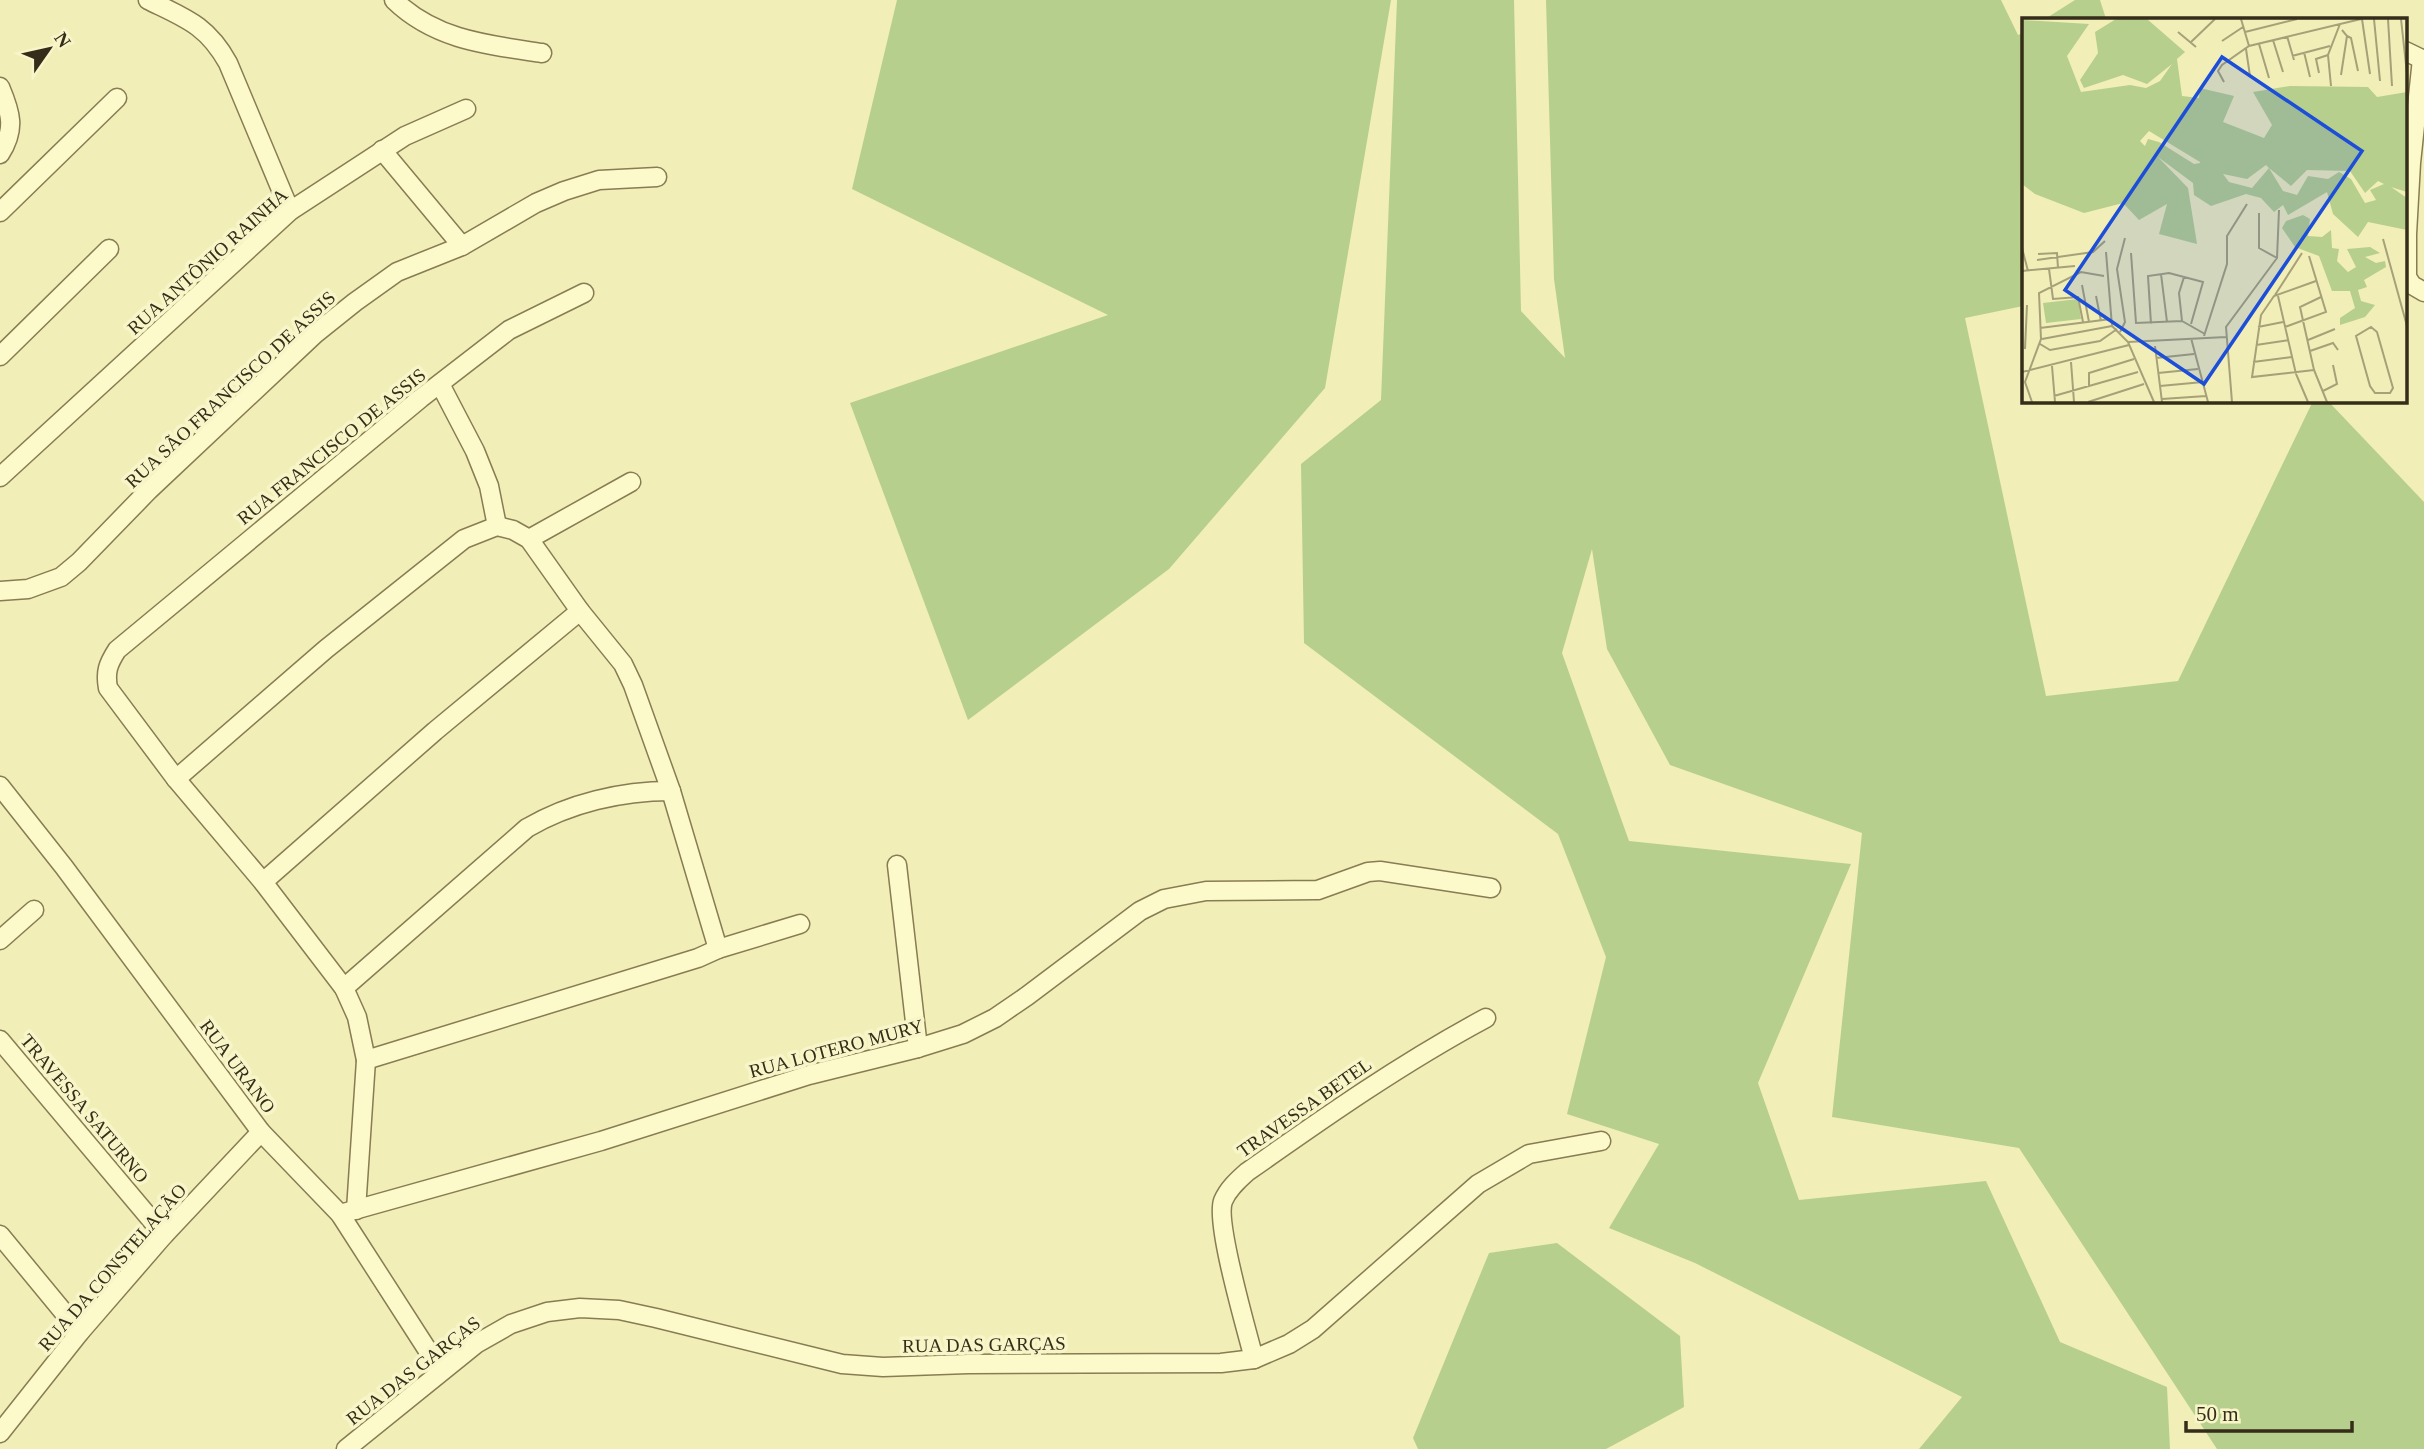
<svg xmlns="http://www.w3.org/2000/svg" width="2424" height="1449" viewBox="0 0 2424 1449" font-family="'Times New Roman',serif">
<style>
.green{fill:#b7cf8c}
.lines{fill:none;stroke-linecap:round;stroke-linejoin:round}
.minor-casing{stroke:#887c52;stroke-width:21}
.minor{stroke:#fcf9cb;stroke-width:18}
.labels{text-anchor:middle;stroke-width:7;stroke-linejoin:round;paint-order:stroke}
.street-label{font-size:19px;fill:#352d19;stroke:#f8f6c8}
.inset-road{fill:none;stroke:#a6a178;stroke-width:2}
.view{fill:#1d4ed8;fill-opacity:0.15;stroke:#1d4ed8;stroke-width:3.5}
.inset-edge{fill:none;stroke:#352d19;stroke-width:3.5}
</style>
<rect width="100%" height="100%" fill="#f1eeb8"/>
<!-- green -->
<g class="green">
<path d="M 897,0 L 1391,0 L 1325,388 L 1169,569 L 968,720 L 850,403 L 1108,315 L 852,189 Z"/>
<path d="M 1397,0 L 1514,0 L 1521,311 L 1565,358 L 1554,279 L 1546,0 L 2001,0 L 2018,35 L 2023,33 L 2023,306 L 1965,318 L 2046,696 L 2178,681 L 2313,401 L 2328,401 L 2424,502 L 2424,1449 L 2217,1449 L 2019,1148 L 1832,1117 L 1862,833 L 1670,765 L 1607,649 L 1592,549 L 1562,653 L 1629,841 L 1851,864 L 1758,1083 L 1799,1200 L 1986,1181 L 2060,1342 L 2167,1387 L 2170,1449 L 1919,1449 L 1962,1397 L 1695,1263 L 1609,1228 L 1659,1144 L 1567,1114 L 1606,957 L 1558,834 L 1304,643 L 1301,464 L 1381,400 Z"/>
<path d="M 2075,0 L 2100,0 L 2106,19 L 2045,19 Z"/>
<path d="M 1557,1243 L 1680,1336 L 1684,1407 L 1606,1449 L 1418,1449 L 1413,1438 L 1489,1253 Z"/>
</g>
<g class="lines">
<!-- minor casing -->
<g class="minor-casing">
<g id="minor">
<path d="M 148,0 C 185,18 207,25 228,63 L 290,211"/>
<path d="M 394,0 C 435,40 488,45 542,53"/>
<path d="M 2405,51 L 2424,60"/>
<path d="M 2422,59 L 2411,163 L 2407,234 L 2407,277 L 2412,285 L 2424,292"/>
<path d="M 0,87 C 11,113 16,129 0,154"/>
<path d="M 382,150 L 462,246"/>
<path d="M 0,212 L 117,98"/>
<path d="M 0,356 L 109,249"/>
<path d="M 440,384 L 475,451 L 489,486 L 497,526"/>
<path d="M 0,477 L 290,211 L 405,136 L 466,109"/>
<path d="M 529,539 L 631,482"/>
<path d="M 0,591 L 28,589 L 61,577 L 79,562 L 149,490 L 315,334 L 355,302 L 397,272 L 462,246 L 536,203 L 564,191 L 599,180 L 657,177"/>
<path d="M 176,779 L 326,649 L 464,539 L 497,526 L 513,530 L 529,539 L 580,611 L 623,664 L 633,685 L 671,791 L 718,949 L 698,958 L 366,1060"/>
<path d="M 0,786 L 64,867 L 261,1132 L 340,1214 L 441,1371"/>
<path d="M 897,865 L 918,1048"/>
<path d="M 263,882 L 435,731 L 580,611"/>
<path d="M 0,940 L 34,910"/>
<path d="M 718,949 L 800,924"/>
<path d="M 344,988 L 263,882 L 176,779 L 108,688 C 105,672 108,664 117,650 L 421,398 L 509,330 L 584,293"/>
<path d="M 0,1040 L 164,1235"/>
<path d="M 356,1210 L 366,1060 L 357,1017 L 344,988 L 527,828 C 570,803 621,791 671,791"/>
<path d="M 340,1214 L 601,1141 L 809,1075 L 918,1048 L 963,1034 L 995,1018 L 1027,996 L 1140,911 L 1164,899 L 1206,891 L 1318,890 L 1368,872 L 1380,871 L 1491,888"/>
<path d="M 0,1235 L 80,1332"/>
<path d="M 1254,1359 C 1247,1331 1215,1223 1223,1201 C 1228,1189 1238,1180 1247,1172 C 1325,1117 1402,1063 1486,1018"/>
<path d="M 0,1433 L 80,1332 L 164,1235 L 261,1132"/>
<path d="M 346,1449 L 476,1344 L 511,1324 L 547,1312 L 580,1308 L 619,1310 L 656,1318 L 842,1364 L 883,1367 L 968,1364 L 1221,1363 L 1254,1359 L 1289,1344 L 1313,1329 L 1478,1184 L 1529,1154 L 1601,1141"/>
</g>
</g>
<!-- minor -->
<use href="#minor" class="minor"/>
</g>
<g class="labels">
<!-- street labels -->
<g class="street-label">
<text transform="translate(207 261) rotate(-42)" y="7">RUA ANTÔNIO RAINHA</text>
<text transform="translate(230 389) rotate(-43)" y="7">RUA SÃO FRANCISCO DE ASSIS</text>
<text transform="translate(331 446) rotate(-39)" y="7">RUA FRANCISCO DE ASSIS</text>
<text transform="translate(836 1048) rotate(-15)" y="7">RUA LOTERO MURY</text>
<text transform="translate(238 1066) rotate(53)" y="7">RUA URANO</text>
<text transform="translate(1304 1107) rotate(-35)" y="7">TRAVESSA BETEL</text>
<text transform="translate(85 1108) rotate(50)" y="7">TRAVESSA SATURNO</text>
<text transform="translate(112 1267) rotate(-49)" y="7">RUA DA CONSTELAÇÃO</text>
<text transform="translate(984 1344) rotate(-1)" y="7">RUA DAS GARÇAS</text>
<text transform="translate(413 1370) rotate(-38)" y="7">RUA DAS GARÇAS</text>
</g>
</g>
<!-- overview -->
<g transform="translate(2022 18)">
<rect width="385" height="385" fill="#f1eeb8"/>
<path d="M 94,1 L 125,1 L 163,34 L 155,41 L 160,78 L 177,80 L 178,70 L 212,78 L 201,104 L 242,120 L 250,107 L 231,74 L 268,68 L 346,69 L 355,79 L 385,74 L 385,174 L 369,169 L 385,180 L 385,212 L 346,204 L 336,219 L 311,196 L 305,174 L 266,197 L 261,187 L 252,194 L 239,180 L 224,176 L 189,188 L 172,177 L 171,165 L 136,139 L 166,170 L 175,226 L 137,216 L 145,186 L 117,202 L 101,185 L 62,195 L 13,176 L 0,166 L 0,2 L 67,6 L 45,38 L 59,74 L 108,67 L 124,70 L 138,63 L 150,46 L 125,66 L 101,57 L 62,70 L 58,62 L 76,35 L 73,14 ZM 127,113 L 178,144 L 178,145 L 172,146 L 137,124 L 126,121 L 123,128 L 118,123 ZM 244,147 L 247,150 L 230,170 L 207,164 L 201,156 L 225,161 ZM 247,150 L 269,168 L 285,152 L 328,153 L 343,175 L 356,163 L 362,166 L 348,172 L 354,182 L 343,185 L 329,161 L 317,154 L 306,161 L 286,158 L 275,177 L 261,173 ZM 281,197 L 288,201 L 286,218 L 300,219 L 309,212 L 310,230 L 317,231 L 315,243 L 326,254 L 334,249 L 325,231 L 348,229 L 358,235 L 343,239 L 354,245 L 363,243 L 364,249 L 342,262 L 345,269 L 336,272 L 339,283 L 353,287 L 343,299 L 318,307 L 318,300 L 333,290 L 328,273 L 310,273 L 297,238 L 273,229 L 260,210 L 264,203 ZM 56,281 L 59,301 L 24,305 L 21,285 Z" fill="#b7cf8c" fill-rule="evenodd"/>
<path class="inset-road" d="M 219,1 L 227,28M 340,1 L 348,56M 352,1 L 358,63M 366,1 L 370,68M 379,1 L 385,56M 156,14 L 174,29M 223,14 L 275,1M 265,18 L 272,42M 325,18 L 329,20 L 336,53M 251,22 L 261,54M 200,23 L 221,9M 169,24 L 193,1M 237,26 L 247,60M 282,34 L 288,59M 270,38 L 308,28M 206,43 L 228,58 L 224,31M 297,55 L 294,41 L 306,37M 319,57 L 325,18 L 320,12M 202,64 L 196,53 L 200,47 L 227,28 L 339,1M 309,68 L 306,37 L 318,6M 237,195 L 237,230 L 255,240M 361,221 L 385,308M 0,230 L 6,253M 84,234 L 90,308M 109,235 L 114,305 L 160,303M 16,236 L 35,235 L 36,250M 15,242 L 71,234 L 83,223M 27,251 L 31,281 L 56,279 L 61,304M 0,253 L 53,248M 139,256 L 145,304M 162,259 L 157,275 L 160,303 L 183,316M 60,267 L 67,304M 253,277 L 280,235M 74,278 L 79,303M 256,278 L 274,356 L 286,384M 299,279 L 278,289 L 292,352 L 305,384M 129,306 L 126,258 L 147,255 L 181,264 L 169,306M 90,308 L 106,324 L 132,384M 236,309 L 261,304M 263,309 L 304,294 L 287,238M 349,309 L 355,314 L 371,370 L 368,375 L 353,375 L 348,368 L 334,318 ZM 18,310 L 89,301M 98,314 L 103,304 L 95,251 L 103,220M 182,318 L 205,246 L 205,218 L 225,186M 169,320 L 186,384M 20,321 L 90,308M 286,322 L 313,311M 106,324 L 204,319M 18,326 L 28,332 L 78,323 L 95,311M 234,327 L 267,322M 133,328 L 140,384M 3,331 L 5,287M 288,333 L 311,325 L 316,332M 134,340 L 172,336M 49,344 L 52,384M 231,344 L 270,339M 30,348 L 33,384M 292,352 L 230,359 L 239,297 L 252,278 L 294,263M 0,354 L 107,327M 136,355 L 176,351M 138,368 L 181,364M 67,369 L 67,355 L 112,341M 301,373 L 315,366 L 311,347M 32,378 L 116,354M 140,381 L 184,378M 10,384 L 3,364 L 19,321 L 17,275 L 59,254 L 82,258M 66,384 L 122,366M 210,384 L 204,309 L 255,240 L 257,192"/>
<path class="view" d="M 200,39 L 340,133 L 182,366 L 43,272 Z"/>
<rect width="385" height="385" class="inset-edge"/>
</g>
<!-- north arrow -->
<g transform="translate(49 49) rotate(56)" stroke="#f8f6c8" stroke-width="5" paint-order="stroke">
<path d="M0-5L12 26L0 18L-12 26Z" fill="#352d19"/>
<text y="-10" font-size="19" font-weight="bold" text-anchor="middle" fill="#352d19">N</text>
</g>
<!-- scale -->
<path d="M2186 1421v10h166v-10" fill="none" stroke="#352d19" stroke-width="3.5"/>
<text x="2196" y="1421" font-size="21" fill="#352d19" stroke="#f8f6c8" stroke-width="5" paint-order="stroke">50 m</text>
</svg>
